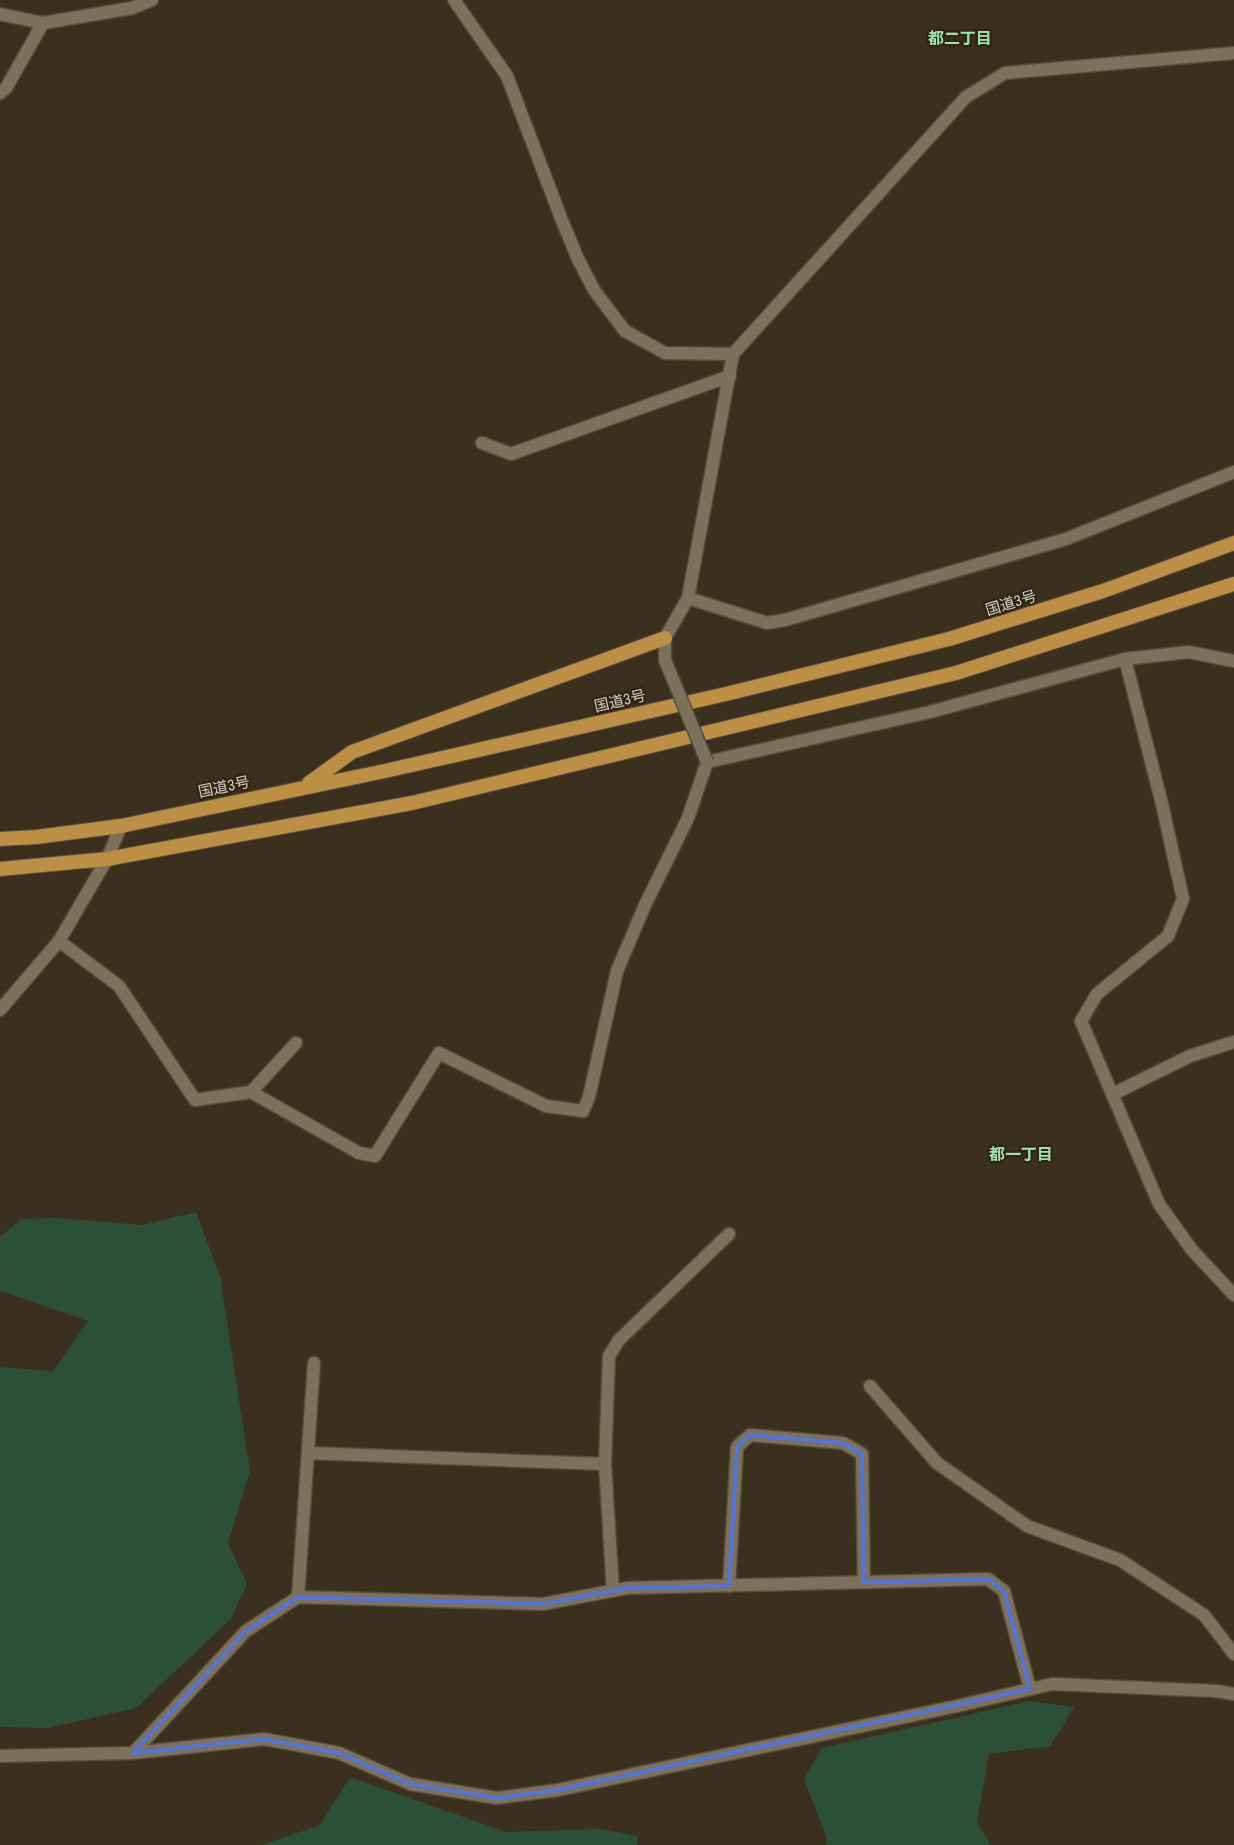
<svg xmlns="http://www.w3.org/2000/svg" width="1234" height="1845" viewBox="0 0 1234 1845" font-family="'Roboto Condensed','Noto Sans JP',sans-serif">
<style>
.green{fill:#2c5036}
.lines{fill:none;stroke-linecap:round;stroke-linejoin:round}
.service-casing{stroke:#554b3b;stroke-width:15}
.minor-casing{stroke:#554b3b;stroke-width:15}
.tertiary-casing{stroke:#554b3b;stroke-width:15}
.trunk-casing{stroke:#554b3b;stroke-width:16}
.service{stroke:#7e715c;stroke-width:12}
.minor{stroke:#7e715c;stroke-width:12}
.tertiary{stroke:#7e715c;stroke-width:12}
.trunk{stroke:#bd8e46;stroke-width:14}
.minor-bridge-casing{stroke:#554b3b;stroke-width:15;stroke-linecap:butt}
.minor-bridge{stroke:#7e715c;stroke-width:12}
.marked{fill:none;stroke:#5575d3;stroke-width:4;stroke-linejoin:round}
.labels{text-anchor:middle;stroke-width:4.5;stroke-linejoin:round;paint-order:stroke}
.street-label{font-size:15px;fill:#d8d1c6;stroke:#302513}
.neighbourhood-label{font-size:16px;font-weight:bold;fill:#a0e3ae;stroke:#302513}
</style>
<rect width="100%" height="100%" fill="#3b2f1d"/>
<!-- green -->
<g class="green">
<path d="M 196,1212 L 220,1276 L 250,1471 L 228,1543 L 247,1584 L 231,1619 L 136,1708 L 48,1728 L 0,1727 L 0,1367 L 53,1371 L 88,1321 L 0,1291 L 0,1237 L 21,1219 L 56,1218 L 142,1225 Z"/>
<path d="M 1029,1701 L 1074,1707 L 1050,1746 L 989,1754 L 977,1822 L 991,1845 L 826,1845 L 826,1836 L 804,1779 L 822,1748 Z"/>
<path d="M 350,1777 L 506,1832 L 601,1829 L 637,1836 L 637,1845 L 262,1845 L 320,1825 Z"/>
</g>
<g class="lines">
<!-- service casing -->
<g class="service-casing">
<g id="service">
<path d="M 454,0 L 507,76 L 561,218 L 578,259 L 594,290 L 625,331"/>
<path d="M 59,941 L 119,986 L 195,1100 L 251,1092 L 296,1043"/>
<path d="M 251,1092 L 359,1153 L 375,1156 L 439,1053 L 546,1106 L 583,1111"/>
</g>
</g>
<!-- minor casing -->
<g class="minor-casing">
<g id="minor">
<path d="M 0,14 L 43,23 L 132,8 L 152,0"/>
<path d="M 0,93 L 6,88 L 43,23"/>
<path d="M 625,331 L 665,353 L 733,354"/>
<path d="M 482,443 L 511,454 L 730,376"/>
<path d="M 1125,659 L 1162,804 L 1183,899 L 1168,936 L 1097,994 L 1081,1021 L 1159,1204 L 1192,1250 L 1234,1295"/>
<path d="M 665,660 L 665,638 L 688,598 L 733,354 L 966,97 L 1005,73 L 1234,53"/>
<path d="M 0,1010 L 59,941 L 107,859 L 121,826"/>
<path d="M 1113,1094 L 1190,1056 L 1234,1042"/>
<path d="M 583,1111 L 589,1097 L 617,971 L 645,905 L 688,818 L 707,762 L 930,712 L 1125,659 L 1189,652 L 1234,661"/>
<path d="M 870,1386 L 937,1463 L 1027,1526 L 1120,1560 L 1204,1615 L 1234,1654"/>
<path d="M 308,1453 L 605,1464"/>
<path d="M 729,1586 L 737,1447 L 750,1435 L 843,1443 L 862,1454 L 864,1582"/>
<path d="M 613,1591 L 605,1464 L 609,1356 L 619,1340 L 729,1234"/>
<path d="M 298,1597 L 314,1363"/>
<path d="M 133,1753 L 246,1631 L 298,1597 L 543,1604 L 627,1588 L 988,1579 L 1004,1591 L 1030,1689"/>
<path d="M 0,1756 L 133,1753 L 264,1739 L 339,1753 L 410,1784 L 497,1798 L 558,1790 L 957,1706 L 1052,1684 L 1216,1691 L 1234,1694"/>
</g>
</g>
<!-- tertiary casing -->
<g class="tertiary-casing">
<path id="tertiary" d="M 688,598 L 767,623 L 785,620 L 1066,539 L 1234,472"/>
</g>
<!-- trunk casing -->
<g class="trunk-casing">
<g id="trunk">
<path d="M 309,783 L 352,752 L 665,638"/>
<path d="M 0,839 L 36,837 L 121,826 L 385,771 L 726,694 L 949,639 L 1103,591 L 1234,543"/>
<path d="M 0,869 L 107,859 L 412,803 L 956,673 L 1234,584"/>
</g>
</g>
<!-- service -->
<use href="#service" class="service"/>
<!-- minor -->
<use href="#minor" class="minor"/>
<!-- tertiary -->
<use href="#tertiary" class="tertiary"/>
<!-- trunk -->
<use href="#trunk" class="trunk"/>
<!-- minor-bridge casing -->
<g class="minor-bridge-casing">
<path id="minor-bridge" d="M 665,660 L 707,762"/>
</g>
<!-- minor-bridge -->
<use href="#minor-bridge" class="minor-bridge"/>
</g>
<!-- marked area -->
<path class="marked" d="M 750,1435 L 843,1443 L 862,1454 L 864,1582 L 988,1579 L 1004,1591 L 1030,1689 L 558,1790 L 497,1798 L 410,1784 L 339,1753 L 264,1739 L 133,1753 L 246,1631 L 298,1597 L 543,1604 L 627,1588 L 729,1586 L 737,1447 Z"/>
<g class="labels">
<!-- street labels -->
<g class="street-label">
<text transform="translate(1011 603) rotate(-17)" y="5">国道3号</text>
<text transform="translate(620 701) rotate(-13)" y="5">国道3号</text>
<text transform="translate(224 787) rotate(-12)" y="5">国道3号</text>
</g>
<!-- neighbourhood labels -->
<g class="neighbourhood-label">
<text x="960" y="44">都二丁目</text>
<text x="1021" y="1160">都一丁目</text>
</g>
</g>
</svg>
